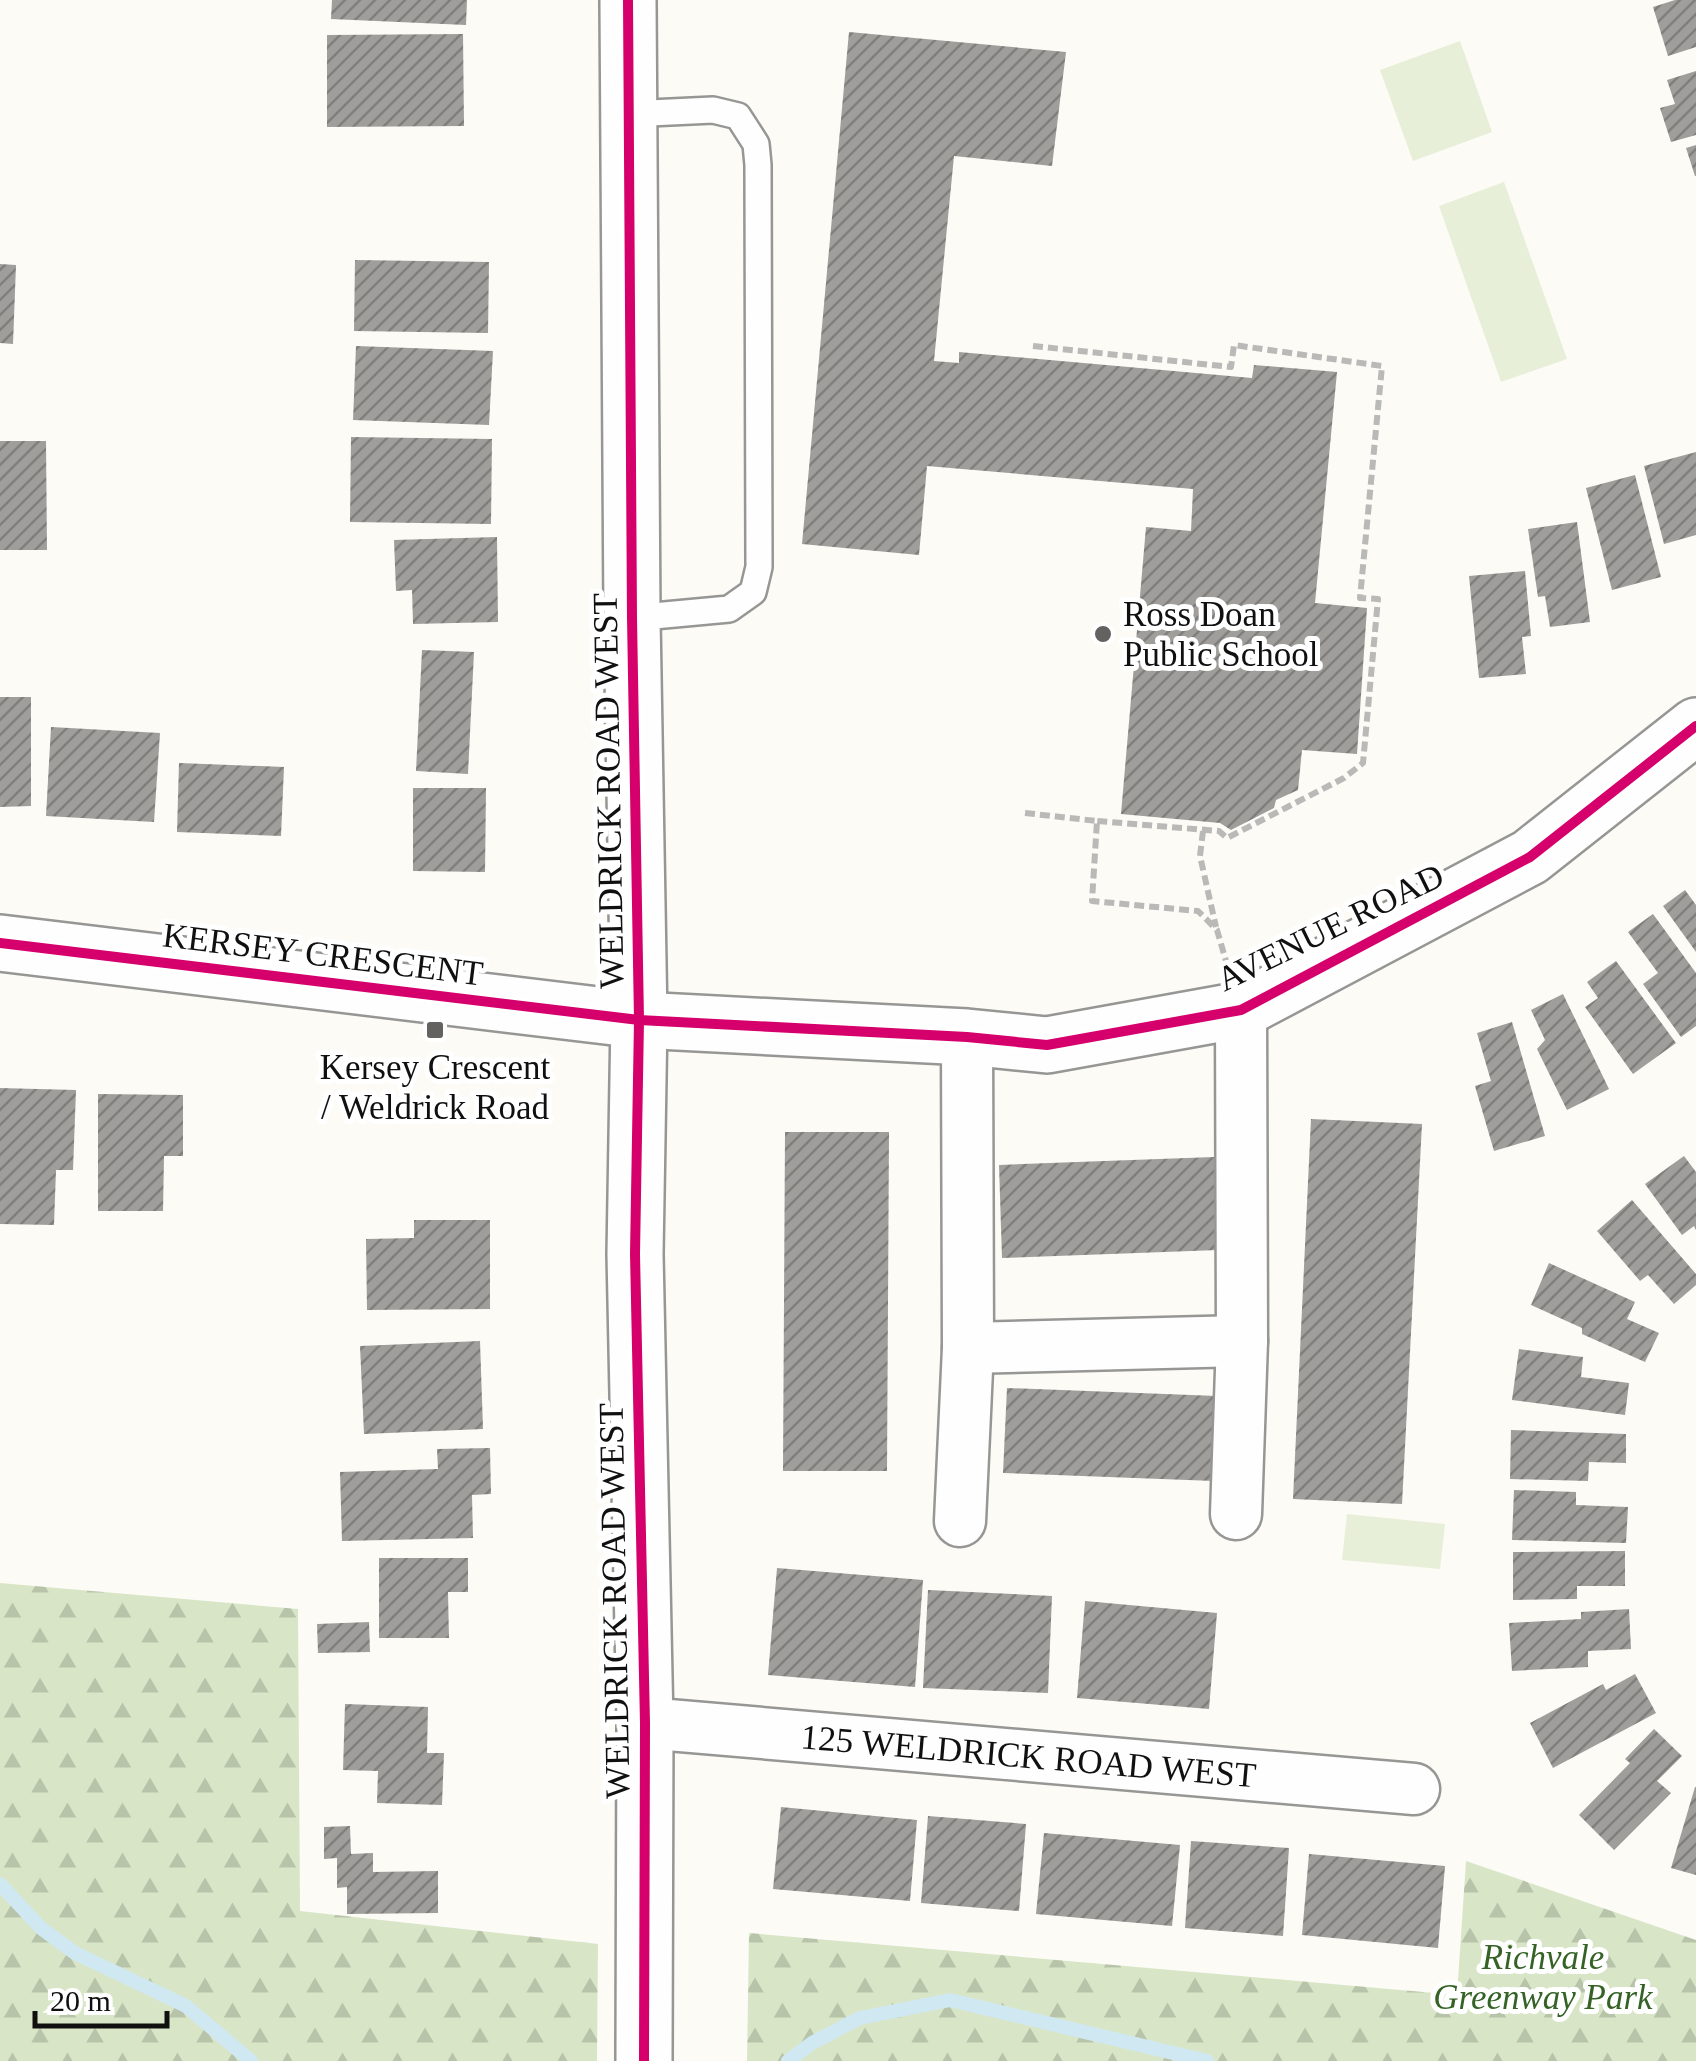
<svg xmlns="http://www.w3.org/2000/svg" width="1696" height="2061" viewBox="0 0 1696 2061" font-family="'Times New Roman',serif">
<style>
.forest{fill:url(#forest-firs)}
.park{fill:#e7efd8}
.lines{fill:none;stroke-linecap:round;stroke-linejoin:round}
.stream{stroke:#d0e8f2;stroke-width:14}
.building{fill:url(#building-hatch)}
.service-casing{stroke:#969694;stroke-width:30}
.minor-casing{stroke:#969694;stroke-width:55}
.tertiary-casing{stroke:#969694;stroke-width:60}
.path{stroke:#b9b9b8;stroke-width:6;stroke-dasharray:10 5;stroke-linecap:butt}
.service{stroke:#fffefe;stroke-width:25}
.minor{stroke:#fffefe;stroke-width:50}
.tertiary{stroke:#fffefe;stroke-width:55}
.cycleway-casing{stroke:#fff;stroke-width:16}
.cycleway{stroke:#d6006c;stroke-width:10}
.poi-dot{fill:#636260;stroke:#fff;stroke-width:4}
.labels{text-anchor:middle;stroke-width:10;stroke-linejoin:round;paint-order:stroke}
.poi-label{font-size:35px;fill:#101010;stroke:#fff;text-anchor:start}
.street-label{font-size:35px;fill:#101010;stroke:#fff}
.park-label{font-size:35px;font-style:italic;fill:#356326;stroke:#fff}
</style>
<defs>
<pattern id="forest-firs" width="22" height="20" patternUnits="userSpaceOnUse" patternTransform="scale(2.5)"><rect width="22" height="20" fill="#d8e6c7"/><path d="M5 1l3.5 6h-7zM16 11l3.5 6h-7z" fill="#b8c4aa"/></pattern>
<pattern id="building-hatch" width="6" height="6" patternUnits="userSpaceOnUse" patternTransform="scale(2.5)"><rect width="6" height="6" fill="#a09e9b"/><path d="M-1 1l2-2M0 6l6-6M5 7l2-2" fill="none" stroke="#817f7d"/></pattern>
</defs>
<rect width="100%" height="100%" fill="#fcfbf6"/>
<!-- forest -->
<g class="forest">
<path d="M 0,1583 L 298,1609 L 300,1911 L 598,1944 L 597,2061 L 0,2061 Z"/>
<path d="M 1466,1861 L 1696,1940 L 1696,2061 L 747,2061 L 749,1933 L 1457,1995 Z"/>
</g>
<!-- park -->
<g class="park">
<path d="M 1460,41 L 1492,132 L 1413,161 L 1380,70 Z"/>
<path d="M 1504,182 L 1567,359 L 1501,382 L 1439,206 Z"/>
<path d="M 1347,1514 L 1445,1524 L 1440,1569 L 1342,1560 Z"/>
</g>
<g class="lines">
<!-- stream -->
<g class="stream">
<path d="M 0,1884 L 41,1928 L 75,1953 L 186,2006 L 251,2061"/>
<path d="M 788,2061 L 812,2043 L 860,2018 L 950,2000 L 1207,2061"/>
</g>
</g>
<!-- building -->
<g class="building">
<path d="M 332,0 L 467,0 L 466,25 L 331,19 Z"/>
<path d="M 1675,0 L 1696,0 L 1696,47 L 1668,56 L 1653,7 Z"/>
<path d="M 849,32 L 1066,52 L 1052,166 L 954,156 L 934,361 L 959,363 L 959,352 L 1252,378 L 1254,365 L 1337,372 L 1315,603 L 1367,608 L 1357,754 L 1302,750 L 1298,790 L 1276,800 L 1274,808 L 1231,830 L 1220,823 L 1121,814 L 1146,527 L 1191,531 L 1193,489 L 927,466 L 919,555 L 802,544 Z"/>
<path d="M 463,34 L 464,126 L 327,127 L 327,35 Z"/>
<path d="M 1696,71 L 1696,135 L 1671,142 L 1660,108 L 1675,104 L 1667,80 Z"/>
<path d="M 1696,145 L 1696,176 L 1695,176 L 1686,148 Z"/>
<path d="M 355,260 L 489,262 L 488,333 L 354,331 Z"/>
<path d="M 0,264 L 16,265 L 13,344 L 0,343 Z"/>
<path d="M 356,346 L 493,351 L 489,425 L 353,420 Z"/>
<path d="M 351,437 L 492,439 L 491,524 L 350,522 Z"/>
<path d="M 0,441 L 46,441 L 47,550 L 0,550 Z"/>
<path d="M 1696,452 L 1696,535 L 1664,544 L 1644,466 Z"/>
<path d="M 1635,475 L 1661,577 L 1612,590 L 1586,488 Z"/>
<path d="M 1577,522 L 1590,622 L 1550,627 L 1545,596 L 1538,597 L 1528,529 Z"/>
<path d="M 497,537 L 498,622 L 413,624 L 412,590 L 396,591 L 394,540 Z"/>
<path d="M 1525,571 L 1531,636 L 1522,637 L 1526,674 L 1479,678 L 1469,576 Z"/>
<path d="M 422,650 L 474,652 L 468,774 L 416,771 Z"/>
<path d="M 0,697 L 31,697 L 31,806 L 0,807 Z"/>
<path d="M 51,727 L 160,733 L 154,822 L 46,816 Z"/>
<path d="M 179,763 L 284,767 L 281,836 L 177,832 Z"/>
<path d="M 413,788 L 486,788 L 485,872 L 413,871 Z"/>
<path d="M 1685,890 L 1696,905 L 1696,952 L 1663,906 Z"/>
<path d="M 1653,914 L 1696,973 L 1696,1026 L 1681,1037 L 1643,984 L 1658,973 L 1628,932 Z"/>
<path d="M 1616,961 L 1676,1043 L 1633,1074 L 1585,1007 L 1598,998 L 1587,982 Z"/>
<path d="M 1563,994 L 1609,1089 L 1567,1110 L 1537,1049 L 1545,1040 L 1531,1010 Z"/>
<path d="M 1512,1022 L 1545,1136 L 1494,1151 L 1475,1086 L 1491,1081 L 1477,1033 Z"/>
<path d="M 0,1088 L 76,1090 L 73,1170 L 56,1170 L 54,1225 L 0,1224 Z"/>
<path d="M 98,1094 L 183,1095 L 183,1156 L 164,1156 L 163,1211 L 98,1211 Z"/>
<path d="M 1311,1119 L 1422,1124 L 1402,1504 L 1293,1499 Z"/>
<path d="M 785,1132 L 889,1132 L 887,1471 L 783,1471 Z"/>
<path d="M 1684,1156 L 1696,1172 L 1696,1230 L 1694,1226 L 1682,1235 L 1645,1184 Z"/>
<path d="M 1214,1157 L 1218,1250 L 1002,1258 L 999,1165 Z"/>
<path d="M 1632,1200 L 1696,1274 L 1696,1285 L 1674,1304 L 1648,1275 L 1640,1281 L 1597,1231 Z"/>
<path d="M 414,1220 L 490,1220 L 490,1309 L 367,1310 L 366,1239 L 414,1238 Z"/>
<path d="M 1549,1263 L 1635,1302 L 1627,1319 L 1659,1333 L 1645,1362 L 1582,1334 L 1582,1328 L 1531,1305 Z"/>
<path d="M 480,1341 L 483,1429 L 364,1434 L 360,1346 Z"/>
<path d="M 1519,1349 L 1583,1357 L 1581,1377 L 1629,1383 L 1625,1415 L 1512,1400 Z"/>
<path d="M 1007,1388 L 1217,1396 L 1214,1481 L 1003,1473 Z"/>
<path d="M 1511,1430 L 1626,1434 L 1626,1463 L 1589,1462 L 1588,1481 L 1510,1479 Z"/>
<path d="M 490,1448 L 491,1494 L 472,1495 L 473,1538 L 342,1541 L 340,1472 L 438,1469 L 437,1449 Z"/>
<path d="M 1514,1490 L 1576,1492 L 1576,1505 L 1628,1507 L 1626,1543 L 1512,1540 Z"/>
<path d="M 1625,1551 L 1625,1586 L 1577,1586 L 1577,1599 L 1513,1600 L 1513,1552 Z"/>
<path d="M 379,1558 L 468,1558 L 468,1592 L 448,1592 L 449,1638 L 379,1638 Z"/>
<path d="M 777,1568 L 923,1580 L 915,1687 L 768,1675 Z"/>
<path d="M 928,1590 L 1052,1596 L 1048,1693 L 923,1688 Z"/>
<path d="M 1085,1601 L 1217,1613 L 1209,1709 L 1077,1698 Z"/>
<path d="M 1629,1609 L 1631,1649 L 1588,1651 L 1588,1667 L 1512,1671 L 1509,1623 L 1581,1619 L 1581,1612 Z"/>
<path d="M 369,1622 L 370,1652 L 318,1653 L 317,1624 Z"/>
<path d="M 1635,1674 L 1656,1713 L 1553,1768 L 1530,1723 L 1603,1684 L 1606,1690 Z"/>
<path d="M 345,1704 L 428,1707 L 427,1753 L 444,1753 L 442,1805 L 377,1803 L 378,1771 L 343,1770 Z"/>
<path d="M 1654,1729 L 1682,1756 L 1657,1781 L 1671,1793 L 1614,1850 L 1579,1815 L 1630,1763 L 1625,1759 Z"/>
<path d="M 1695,1787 L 1696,1787 L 1696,1875 L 1671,1868 Z"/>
<path d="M 781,1807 L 917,1820 L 910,1901 L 773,1889 Z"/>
<path d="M 928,1816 L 1026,1824 L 1019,1911 L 921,1903 Z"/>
<path d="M 350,1826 L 351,1854 L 373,1853 L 373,1872 L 438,1871 L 438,1913 L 347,1914 L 347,1887 L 337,1888 L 337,1858 L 324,1859 L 324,1827 Z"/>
<path d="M 1044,1833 L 1180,1845 L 1172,1926 L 1036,1914 Z"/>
<path d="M 1191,1841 L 1289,1848 L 1283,1936 L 1185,1928 Z"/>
<path d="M 1309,1854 L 1445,1866 L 1438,1948 L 1302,1935 Z"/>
</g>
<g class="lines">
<!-- service casing -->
<g class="service-casing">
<path id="service" d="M 628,114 L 713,110 L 738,116 L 756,144 L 758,165 L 759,567 L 753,592 L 729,609 L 632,618"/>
</g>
<!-- minor casing -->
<g class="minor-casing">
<g id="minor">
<path d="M 968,1348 L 1242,1341"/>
<path d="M 1236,1514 L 1242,1341 L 1241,1010"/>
<path d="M 960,1521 L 968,1348 L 967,1037"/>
<path id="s1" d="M 645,1723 L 1414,1789"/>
</g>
</g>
<!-- tertiary casing -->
<g class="tertiary-casing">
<g id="tertiary">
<path d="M 628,0 L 632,618 L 639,1020 L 635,1254 L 645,1723 L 644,2061"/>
<path d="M 0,943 L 639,1020 L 967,1037 L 1047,1045 L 1241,1010 L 1530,857 L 1696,726"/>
</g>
</g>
<!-- path -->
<g class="path">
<path d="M 1033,346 L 1231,367 L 1234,345 L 1382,366 L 1360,598 L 1378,599 L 1363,763 L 1344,778 L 1227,838 L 1219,831 L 1097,821"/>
<path d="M 1025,813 L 1097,821 L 1092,901 L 1198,911 L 1217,930 L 1226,961"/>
<path d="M 1203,831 L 1200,856 L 1216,927"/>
</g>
<!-- service -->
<use href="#service" class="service"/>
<!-- minor -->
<use href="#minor" class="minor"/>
<!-- tertiary -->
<use href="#tertiary" class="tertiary"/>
<!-- cycleway casing -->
<g class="cycleway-casing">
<g id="cycleway">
<path d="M 628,0 L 632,618 L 639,1020 L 635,1254 L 645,1723 L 644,2061"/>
<path d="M 0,943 L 639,1020 L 967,1037 L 1047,1045 L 1241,1010 L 1530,857 L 1696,726"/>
</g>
</g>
<!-- cycleway -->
<use href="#cycleway" class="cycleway"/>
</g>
<!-- markers -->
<g class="poi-dot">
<circle cx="1103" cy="634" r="10"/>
<rect x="425" y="1020" width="20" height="20" rx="5"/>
</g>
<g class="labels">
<!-- poi labels -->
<g class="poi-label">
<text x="1123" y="626">Ross Doan<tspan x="1123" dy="40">Public School</tspan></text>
<text x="435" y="1079" text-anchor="middle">Kersey Crescent<tspan x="435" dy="40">/ Weldrick Road</tspan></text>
</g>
<!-- street labels -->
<g class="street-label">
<text transform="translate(608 791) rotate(-91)" y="12">WELDRICK ROAD WEST</text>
<text transform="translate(1330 927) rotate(-26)" y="12">AVENUE ROAD</text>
<text transform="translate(323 954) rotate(7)" y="12">KERSEY CRESCENT</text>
<text transform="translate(614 1601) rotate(-91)" y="12">WELDRICK ROAD WEST</text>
<text dy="12" stroke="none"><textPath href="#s1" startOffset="385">125 WELDRICK ROAD WEST</textPath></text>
</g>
<!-- park labels -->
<g class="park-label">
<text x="1543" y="1969">Richvale<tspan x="1543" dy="40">Greenway Park</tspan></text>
</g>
</g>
<!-- scale -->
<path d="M35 2011v15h132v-15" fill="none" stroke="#101010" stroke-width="5"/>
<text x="50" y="2011" font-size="30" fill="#101010" stroke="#ffffff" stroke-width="8" paint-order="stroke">20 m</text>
</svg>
